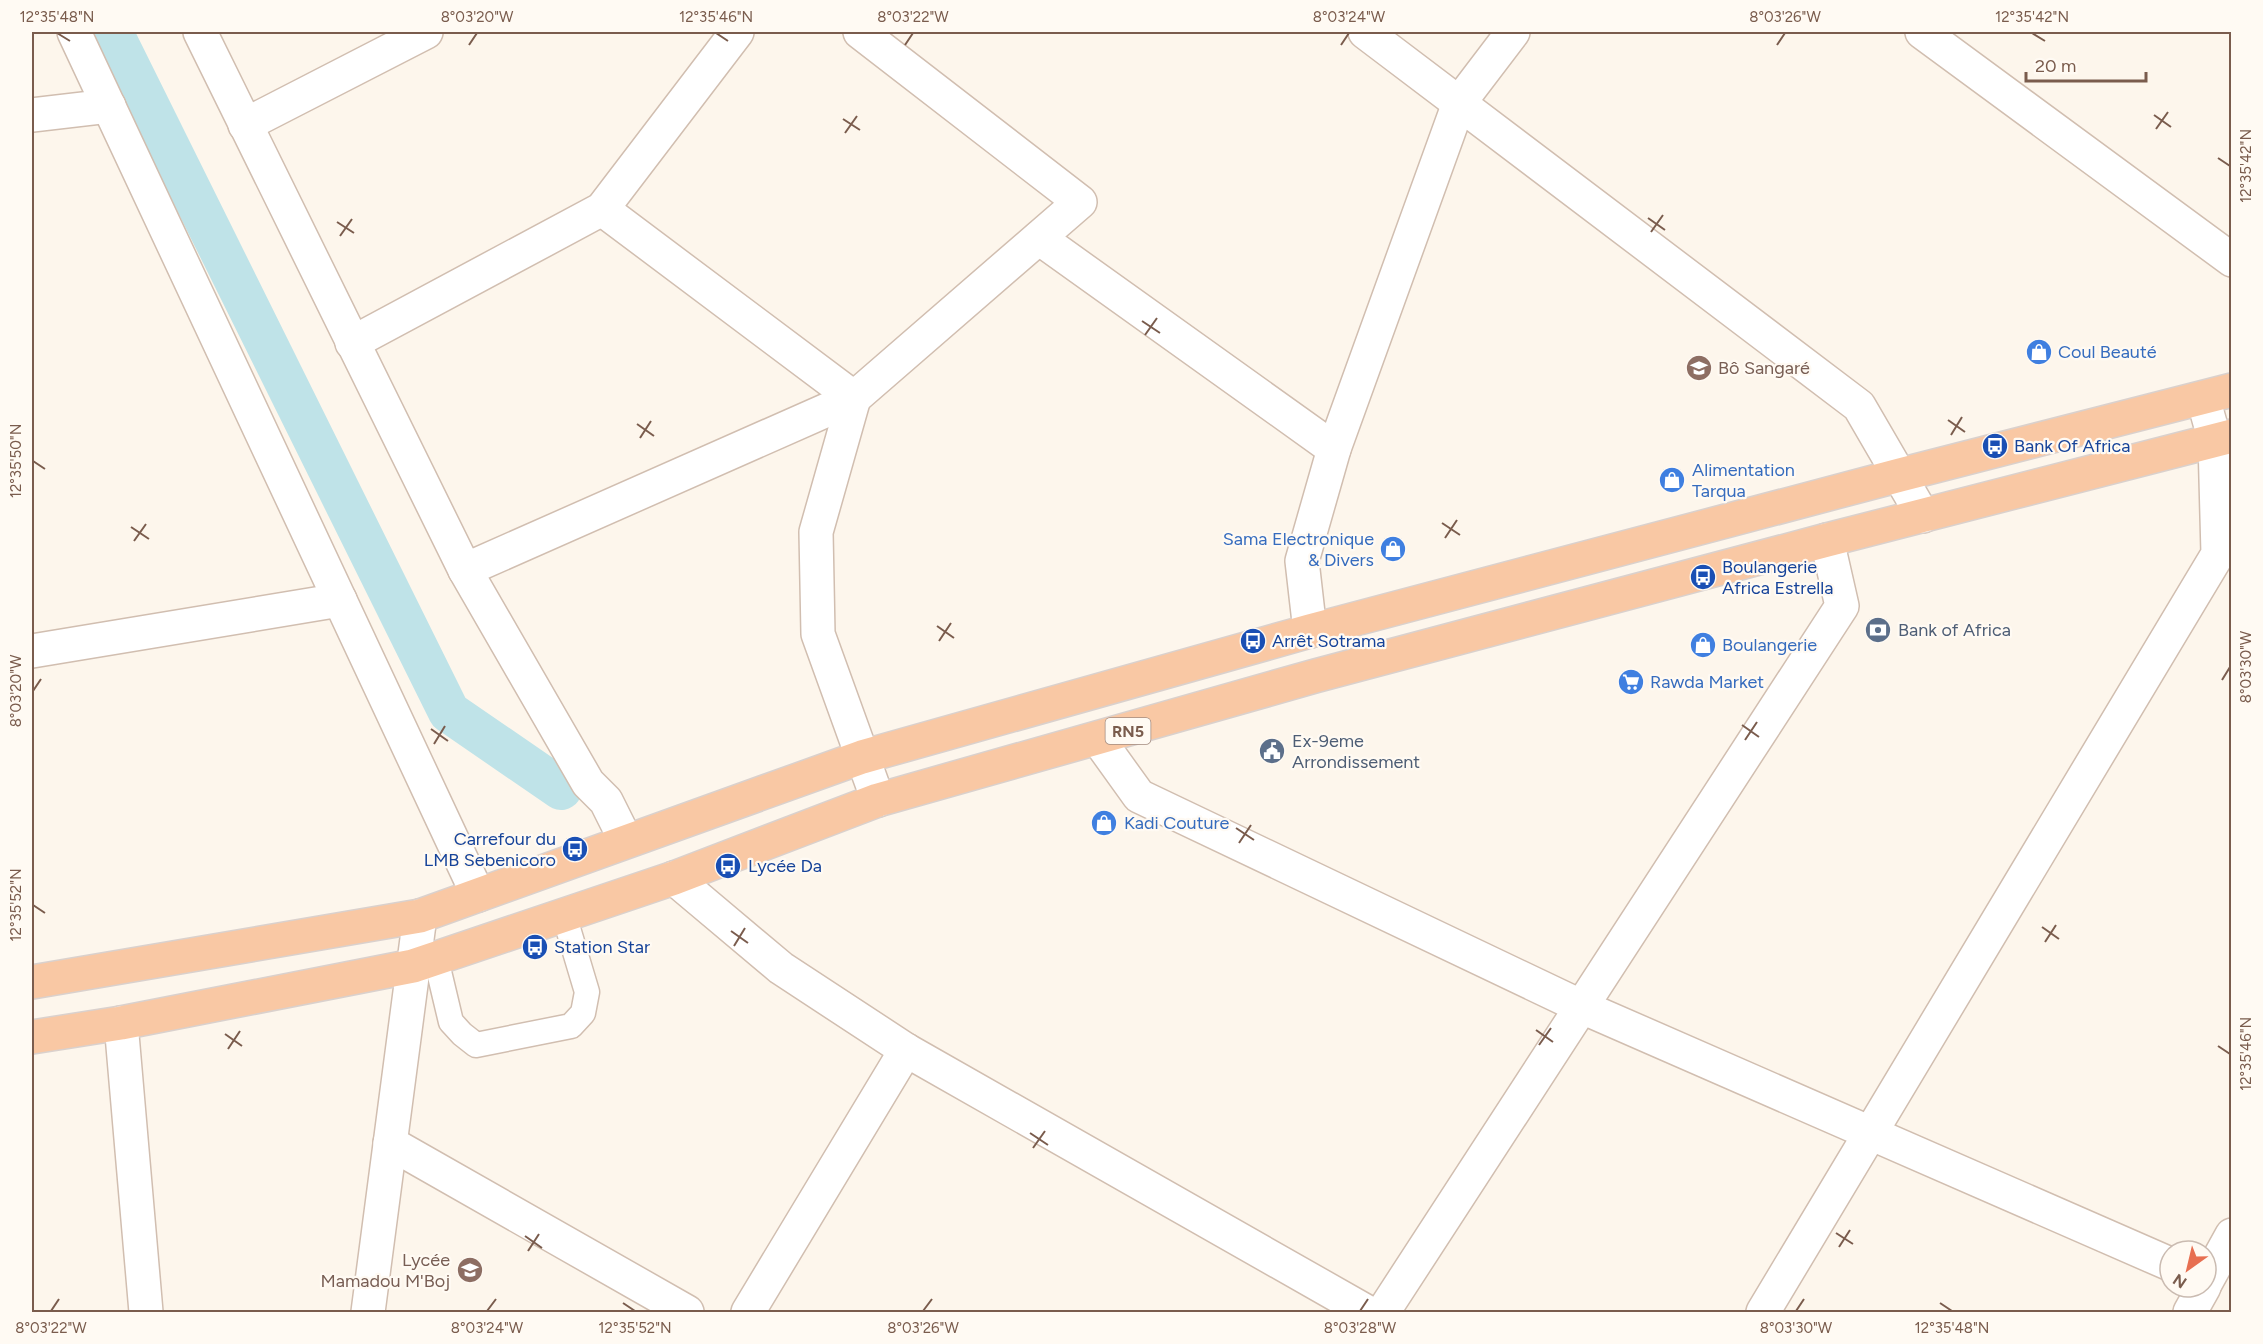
<svg xmlns="http://www.w3.org/2000/svg" width="2263" height="1344" viewBox="0 0 2263 1344" font-family="Figtree,sans-serif">
<style>
.lines{fill:none;stroke-linecap:round;stroke-linejoin:round}
.canal{stroke:#bfe3e8;stroke-width:42}
.service-casing{stroke:#d1beb0;stroke-width:27}
.minor-casing{stroke:#d1beb0;stroke-width:36}
.tertiary-casing{stroke:#d1beb0;stroke-width:36}
.trunk-casing{stroke:#dad1cd;stroke-width:36}
.service{stroke:#fff;stroke-width:24}
.minor{stroke:#fff;stroke-width:33}
.tertiary{stroke:#fff;stroke-width:33}
.trunk{stroke:#f9c8a4;stroke-width:33}
.ticks{fill:none;stroke:#7a5c4d;stroke-width:2}
.labels{text-anchor:middle;stroke-width:4.5;stroke-linejoin:round;paint-order:stroke}
.shield{fill:#fffaf3;stroke:#a28b7f;stroke-width:1.5}
.shield-label{font-size:16px;font-weight:bold;fill:#7a5c4d}
.shop-label{font-size:18px;fill:#366cbe;stroke:#fffaf3;text-anchor:start}
.education-label{font-size:18px;fill:#785e54;stroke:#fffaf3;text-anchor:start}
.transit-label{font-size:18px;fill:#164399;stroke:#fffaf3;text-anchor:start}
.service-label{font-size:18px;fill:#4e5e75;stroke:#fffaf3;text-anchor:start}
.neatline{fill:none;stroke:#7a5c4d;stroke-width:2}
.ticks-label{font-size:15px;text-anchor:middle;fill:#7a5c4d}
</style>
<rect width="100%" height="100%" fill="#fdf6ec"/>
<g class="lines">
<!-- canal -->
<path class="canal" d="M 112,32 L 449,712 L 561,789"/>
<!-- service casing -->
<g class="service-casing">
<path id="service" d="M 436,959 L 451,1022 L 462,1034 L 476,1045 L 571,1026 L 583,1013 L 587,992 L 564,915"/>
</g>
<!-- minor casing -->
<g class="minor-casing">
<g id="minor">
<path d="M 74,32 L 478,895"/>
<path d="M 200,32 L 465,570 L 588,783 L 606,801 L 626,841"/>
<path d="M 1365,32 L 1859,406 L 1923,516"/>
<path d="M 1922,32 L 2232,260"/>
<path d="M 32,115 L 109,106"/>
<path d="M 245,125 L 426,32"/>
<path d="M 602,209 L 854,398 L 816,532 L 818,634 L 878,800"/>
<path d="M 1039,238 L 1334,449"/>
<path d="M 352,343 L 602,209 L 737,32"/>
<path d="M 465,570 L 854,398 L 1080,202 L 860,32"/>
<path d="M 1310,631 L 1302,561 L 1334,449 L 1459,103 L 1513,32"/>
<path d="M 32,651 L 340,600"/>
<path d="M 1098,739 L 1139,796 L 1582,1007 L 2170,1264"/>
<path d="M 674,878 L 781,968 L 906,1050 L 1367,1312"/>
<path d="M 121,1023 L 146,1312"/>
<path d="M 390,1143 L 687,1312"/>
<path d="M 2206,1282 L 2232,1235"/>
<path d="M 748,1312 L 906,1050"/>
<path d="M 1383,1312 L 1842,606 L 1827,540"/>
<path d="M 1763,1312 L 2218,554 L 2215,441 L 2203,398"/>
<path d="M 2190,1312 L 2204,1287"/>
</g>
</g>
<!-- tertiary casing -->
<g class="tertiary-casing">
<path id="tertiary" d="M 368,1312 L 420,916"/>
</g>
<!-- trunk casing -->
<g class="trunk-casing">
<g id="trunk">
<path d="M 32,982 L 420,916 L 862,757 L 1310,631 L 1900,475 L 2232,390"/>
<path d="M 32,1037 L 121,1023 L 413,966 L 674,878 L 878,800 L 1315,676 L 1827,540 L 2232,436"/>
</g>
</g>
<!-- service -->
<use href="#service" class="service"/>
<!-- minor -->
<use href="#minor" class="minor"/>
<!-- tertiary -->
<use href="#tertiary" class="tertiary"/>
<!-- trunk -->
<use href="#trunk" class="trunk"/>
</g>
<!-- ticks -->
<path class="ticks" d="M 57,33 L 70,41M 716,33 L 728,41M 2032,33 L 2045,41M 469,45 L 477,33M 905,45 L 913,33M 1341,45 L 1349,33M 1777,45 L 1785,33M 2154,115 L 2171,127M 843,119 L 860,130M 2156,129 L 2168,112M 845,133 L 857,116M 2218,158 L 2230,166M 1648,218 L 1665,230M 337,222 L 354,233M 1651,232 L 1663,215M 340,236 L 352,219M 1142,321 L 1160,333M 1145,335 L 1157,318M 1948,420 L 1965,432M 637,424 L 654,436M 1951,435 L 1962,417M 640,438 L 651,421M 33,461 L 45,469M 1442,523 L 1460,535M 131,527 L 149,539M 1445,538 L 1457,520M 134,541 L 146,524M 937,626 L 954,638M 939,641 L 951,623M 2222,680 L 2230,667M 33,691 L 41,679M 1742,725 L 1759,737M 431,729 L 448,741M 1745,740 L 1757,722M 434,744 L 445,726M 1236,828 L 1254,840M 1239,843 L 1251,825M 33,905 L 45,913M 2042,927 L 2059,939M 731,931 L 748,943M 2045,942 L 2056,925M 734,946 L 745,928M 1536,1030 L 1553,1042M 225,1034 L 242,1046M 1539,1045 L 1551,1028M 2218,1046 L 2230,1054M 228,1049 L 240,1031M 1030,1133 L 1048,1145M 1033,1148 L 1045,1131M 1836,1233 L 1853,1244M 525,1236 L 542,1248M 1839,1247 L 1850,1230M 528,1251 L 539,1234M 623,1303 L 635,1311M 1940,1303 L 1952,1311M 51,1311 L 59,1299M 487,1311 L 496,1299M 923,1311 L 932,1299M 1360,1311 L 1368,1299M 1796,1311 L 1804,1299"/>
<!-- icons -->
<defs>
<g id="shop-disc" transform="scale(1.35)"><circle r="9.5" fill="#3f7fe0" stroke="#fffaf3"/><path d="M-5-2.5h2.3a2.7 3.5 0 0 1 5.4 0H5L5.5 6h-11ZM-1.5-2.5h3a1.5 2.3 0 0 0-3 0Z" fill="#fff"/></g>
<g id="school-disc" transform="scale(1.35)"><circle r="9.5" fill="#8d6e63" stroke="#fffaf3"/><path d="M0-5L7-2L0 1L-7-2ZM-4 1L0 2.5L4 1V4Q0 6-4 4Z" fill="#fff"/></g>
<g id="bus-disc" transform="scale(1.35)"><circle r="9.5" fill="#1a4fb4" stroke="#fffaf3"/><path d="M-5-6H5V4H4V6H2V4H-2V6H-4V4H-5ZM-3.5-4V0h7V-4ZM-3.5 1.2v1.5H-2V1.2ZM2 1.2v1.5H3.5V1.2Z" fill="#fff"/></g>
<g id="bank-disc" transform="scale(1.35)"><circle r="9.5" fill="#5c6f8a" stroke="#fffaf3"/><path d="M-6-4H6V4H-6ZM0-2.3a2.3 2.3 0 1 0 0 4.6a2.3 2.3 0 1 0 0-4.6Z" fill="#fff"/></g>
<g id="supermarket-disc" transform="scale(1.35)"><circle r="9.5" fill="#3f7fe0" stroke="#fffaf3"/><path d="M-6-5.5h2.5l.6 2H6L4.5 2H-2.5L-4.4-4H-6ZM-1.5 3.2a1.3 1.3 0 1 0 .1 0ZM3 3.2a1.3 1.3 0 1 0 .1 0Z" fill="#fff"/></g>
<g id="civic-disc" transform="scale(1.35)"><circle r="9.5" fill="#5c6f8a" stroke="#fffaf3"/><path d="M-.6-6.5H3V-4.5H.6V-3L4-1V1h2V6H-6V1h2V-1L-.6-3ZM-1.2 2.5V6h2.4V2.5Z" fill="#fff"/></g>
</defs>
<g fill-rule="evenodd">
<use href="#shop-disc" x="2039" y="352"/>
<use href="#school-disc" x="1699" y="368"/>
<use href="#bus-disc" x="1995" y="446"/>
<use href="#shop-disc" x="1672" y="480"/>
<use href="#shop-disc" x="1393" y="549"/>
<use href="#bus-disc" x="1703" y="577"/>
<use href="#bank-disc" x="1878" y="630"/>
<use href="#bus-disc" x="1253" y="641"/>
<use href="#shop-disc" x="1703" y="645"/>
<use href="#supermarket-disc" x="1631" y="682"/>
<use href="#civic-disc" x="1272" y="751"/>
<use href="#shop-disc" x="1104" y="823"/>
<use href="#bus-disc" x="575" y="849"/>
<use href="#bus-disc" x="728" y="866"/>
<use href="#bus-disc" x="535" y="947"/>
<use href="#school-disc" x="470" y="1270"/>
</g>
<g class="labels">
<!-- shield labels -->
<rect class="shield" x="1105.5" y="718" width="45" height="26" rx="4.5"/>
<g class="shield-label">
<text x="1128" y="737">RN5</text>
</g>
<!-- shop labels -->
<g class="shop-label">
<text x="2058" y="358">Coul Beauté</text>
<text x="1692" y="476">Alimentation<tspan x="1692" dy="21">Tarqua</tspan></text>
<text x="1374" y="545" text-anchor="end">Sama Electronique<tspan x="1374" dy="21">&amp; Divers</tspan></text>
<text x="1722" y="651">Boulangerie</text>
<text x="1650" y="688">Rawda Market</text>
<text x="1124" y="829">Kadi Couture</text>
</g>
<!-- education labels -->
<g class="education-label">
<text x="1718" y="374">Bô Sangaré</text>
<text x="450" y="1266" text-anchor="end">Lycée<tspan x="450" dy="21">Mamadou M'Boj</tspan></text>
</g>
<!-- transit labels -->
<g class="transit-label">
<text x="2014" y="452">Bank Of Africa</text>
<text x="1722" y="573">Boulangerie<tspan x="1722" dy="21">Africa Estrella</tspan></text>
<text x="1272" y="647">Arrêt Sotrama</text>
<text x="556" y="845" text-anchor="end">Carrefour du<tspan x="556" dy="21">LMB Sebenicoro</tspan></text>
<text x="748" y="872">Lycée Da</text>
<text x="554" y="953">Station Star</text>
</g>
<!-- service labels -->
<g class="service-label">
<text x="1898" y="636">Bank of Africa</text>
<text x="1292" y="747">Ex-9eme<tspan x="1292" dy="21">Arrondissement</tspan></text>
</g>
</g>
<!-- border -->
<rect width="2263" height="1344" fill="none" stroke="#fffaf3" stroke-width="66"/>
<!-- north arrow -->
<g transform="translate(2188 1269) rotate(214)"><circle r="28" fill="#fffaf3" stroke="#cabbb1" stroke-width="1.5"/>
<path d="M0-4.5L10 22L0 15L-10 22Z" fill="#e76f51"/>
<text y="-9" font-size="16" font-weight="bold" text-anchor="middle" fill="#7a5c4d">N</text>
</g>
<!-- scale -->
<path d="M2026 72v9h120v-9" fill="none" stroke="#7a5c4d" stroke-width="3"/>
<text x="2035" y="72" font-size="18" fill="#7a5c4d" stroke="#fffaf3" stroke-width="4.5" paint-order="stroke">20 m</text>
<rect x="33" y="33" width="2197" height="1278" class="neatline"/>
<g class="ticks-label">
<text x="57" y="22">12°35'48"N</text>
<text x="477" y="22">8°03'20"W</text>
<text x="716" y="22">12°35'46"N</text>
<text x="913" y="22">8°03'22"W</text>
<text x="1349" y="22">8°03'24"W</text>
<text x="1785" y="22">8°03'26"W</text>
<text x="2032" y="22">12°35'42"N</text>
<text transform="translate(2246 166) rotate(-90)" y="5">12°35'42"N</text>
<text transform="translate(16 461) rotate(-90)" y="5">12°35'50"N</text>
<text transform="translate(2246 667) rotate(-90)" y="5">8°03'30"W</text>
<text transform="translate(16 691) rotate(-90)" y="5">8°03'20"W</text>
<text transform="translate(16 905) rotate(-90)" y="5">12°35'52"N</text>
<text transform="translate(2246 1054) rotate(-90)" y="5">12°35'46"N</text>
<text x="51" y="1333">8°03'22"W</text>
<text x="487" y="1333">8°03'24"W</text>
<text x="635" y="1333">12°35'52"N</text>
<text x="923" y="1333">8°03'26"W</text>
<text x="1360" y="1333">8°03'28"W</text>
<text x="1796" y="1333">8°03'30"W</text>
<text x="1952" y="1333">12°35'48"N</text>
</g>
</svg>
